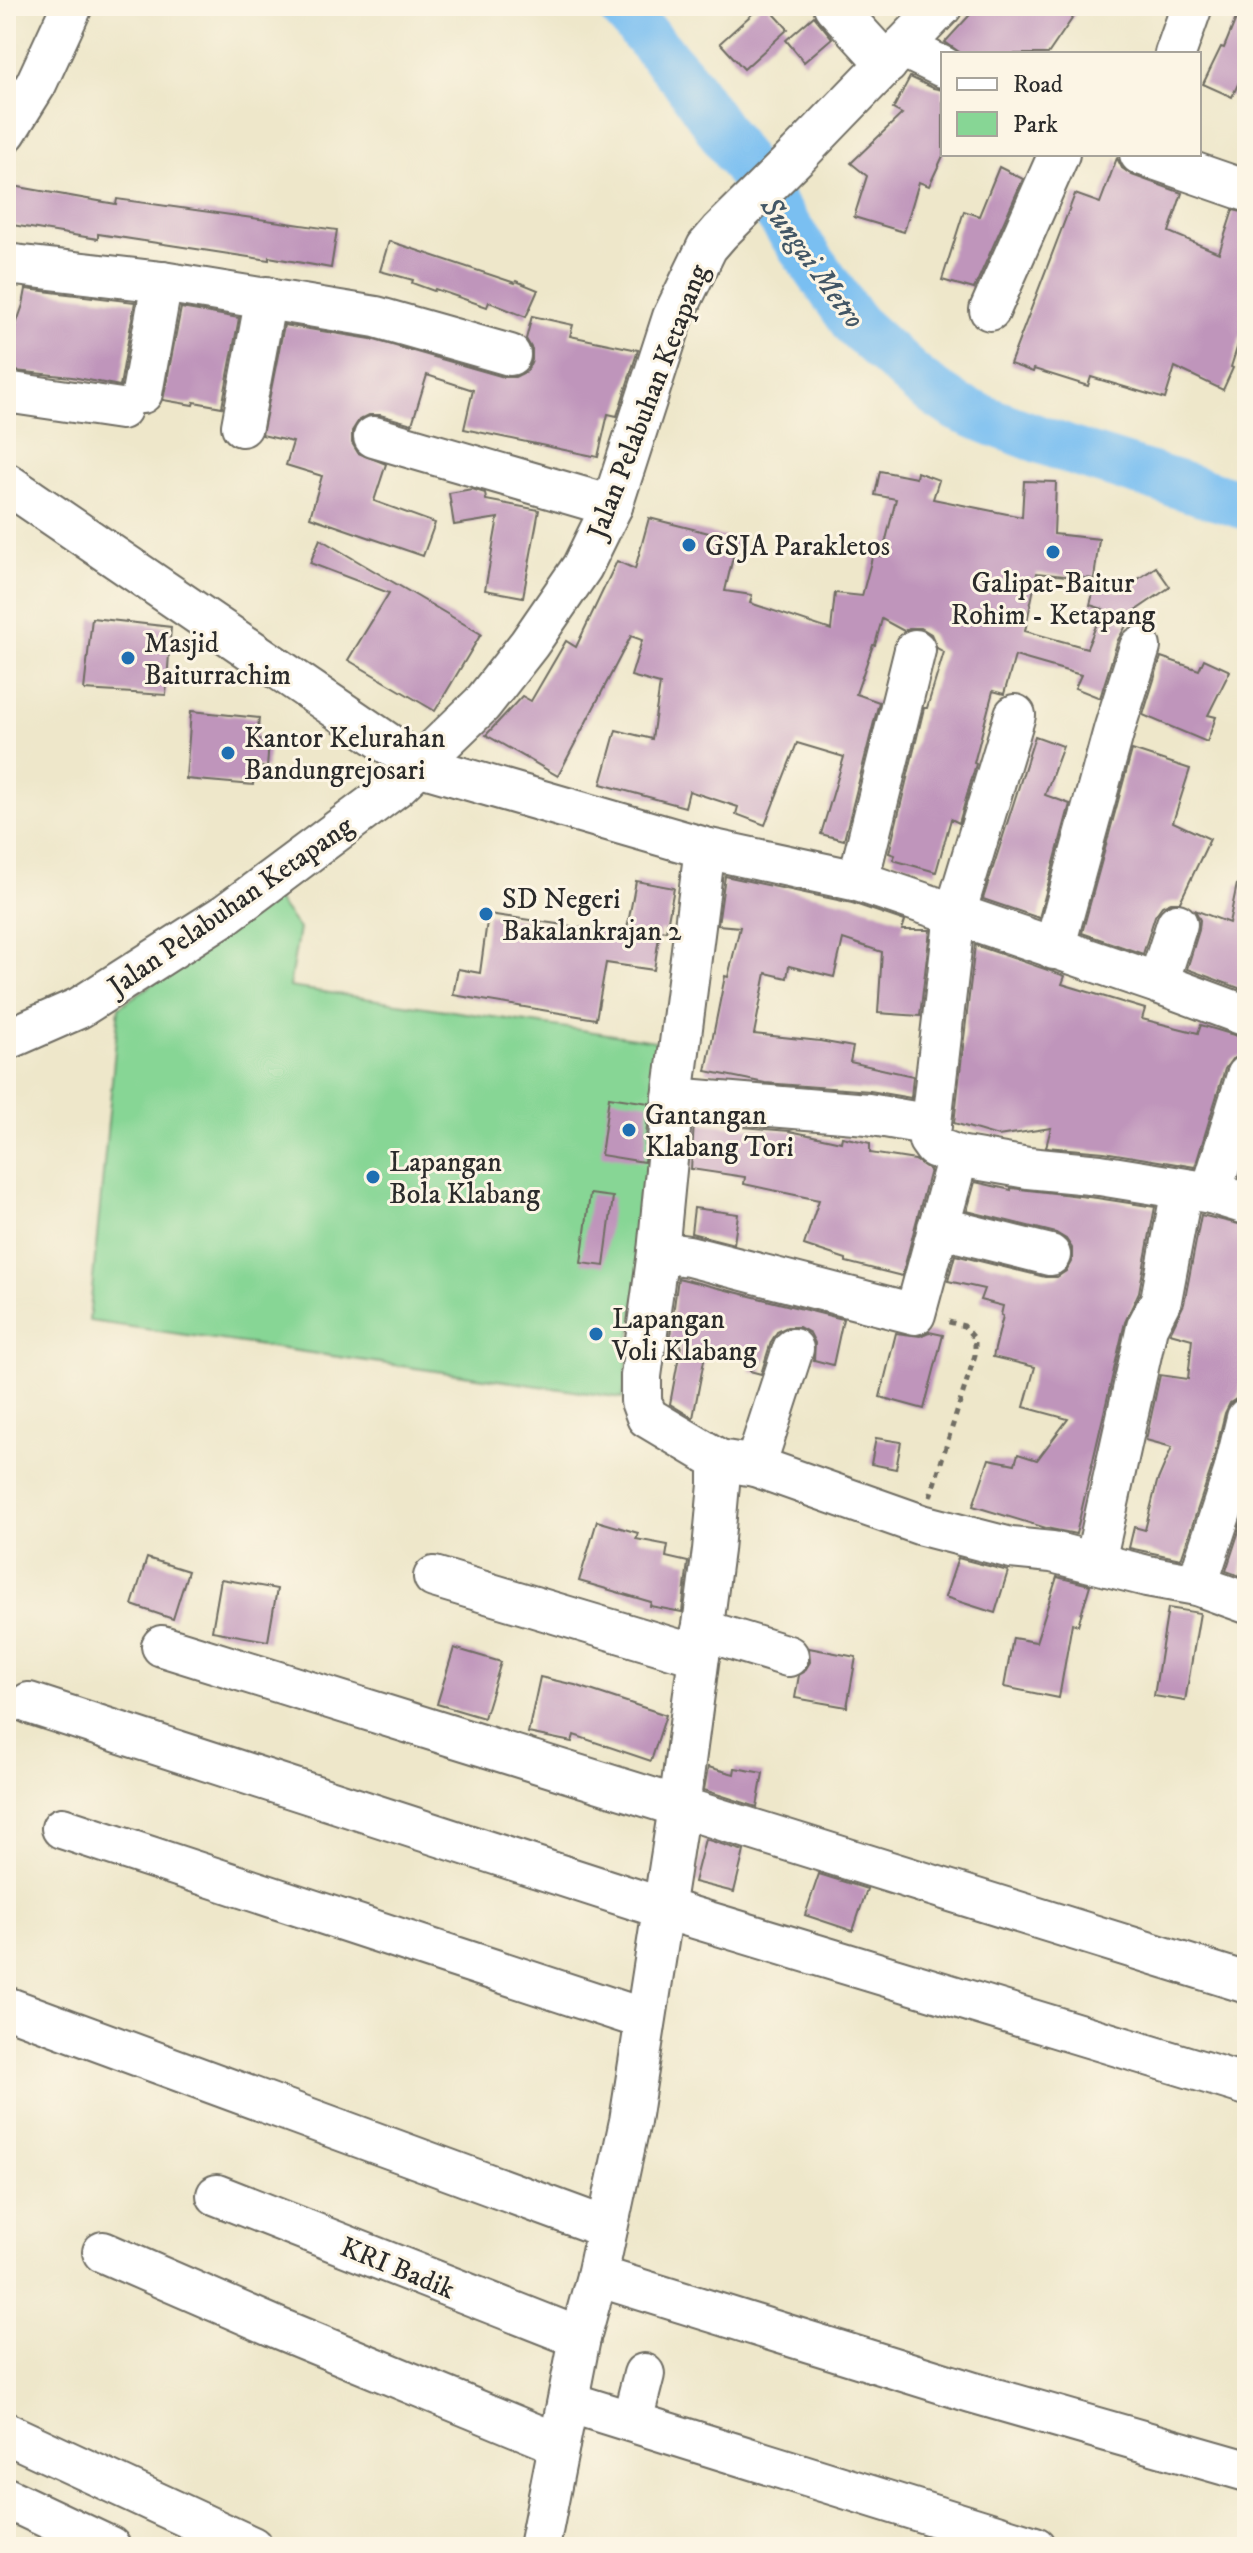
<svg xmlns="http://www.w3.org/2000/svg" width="1253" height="2553" viewBox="0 0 1253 2553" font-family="'IM FELL DW Pica',serif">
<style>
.green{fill:#87d695;stroke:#598060;stroke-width:2}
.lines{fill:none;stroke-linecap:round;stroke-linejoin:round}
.river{stroke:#7abff1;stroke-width:48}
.building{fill:#bf95bb}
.minor-casing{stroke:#6f6d63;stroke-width:44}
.path{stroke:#6f6d63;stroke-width:5;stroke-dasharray:6 6;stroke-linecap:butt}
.minor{stroke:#fff;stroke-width:40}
.poi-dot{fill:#1f6fb2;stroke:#fcf5e5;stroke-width:3}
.labels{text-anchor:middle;stroke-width:6;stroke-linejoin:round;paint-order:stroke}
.street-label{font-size:28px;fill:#2b2b2b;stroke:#fcf5e5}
.poi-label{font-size:28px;fill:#2b2b2b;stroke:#fcf5e5;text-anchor:start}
.water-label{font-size:30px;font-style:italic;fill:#435766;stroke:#fcf5e5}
</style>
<rect width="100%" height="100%" fill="#fcf5e5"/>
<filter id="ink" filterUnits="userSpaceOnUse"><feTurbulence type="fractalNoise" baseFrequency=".0125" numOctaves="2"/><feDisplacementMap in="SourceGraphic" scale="16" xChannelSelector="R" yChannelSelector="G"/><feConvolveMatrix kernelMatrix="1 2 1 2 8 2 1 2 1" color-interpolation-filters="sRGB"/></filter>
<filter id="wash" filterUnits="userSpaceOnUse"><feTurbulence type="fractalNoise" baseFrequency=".006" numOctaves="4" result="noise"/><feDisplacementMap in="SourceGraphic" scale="32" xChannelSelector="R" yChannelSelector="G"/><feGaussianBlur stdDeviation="1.8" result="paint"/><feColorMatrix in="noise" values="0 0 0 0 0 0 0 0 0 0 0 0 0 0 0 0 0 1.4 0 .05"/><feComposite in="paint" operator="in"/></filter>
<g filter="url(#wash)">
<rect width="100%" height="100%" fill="#eee7ca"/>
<!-- green -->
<path class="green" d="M 276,899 L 299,929 L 289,987 L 669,1043 L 623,1398 L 89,1321 L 119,1007 Z"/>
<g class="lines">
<!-- river -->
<path class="river" d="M 620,6 L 687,83 L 855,324 L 919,382 L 958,408 L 995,423 L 1074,452 L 1247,506"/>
</g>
<g id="blocks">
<!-- building -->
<g class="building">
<path d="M 761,6 L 767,6 L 788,29 L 744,69 L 720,43 Z"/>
<path d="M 978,6 L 1059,6 L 1076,13 L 1048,54 L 962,54 L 945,42 Z"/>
<path d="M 1241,6 L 1247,6 L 1247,65 L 1232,97 L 1203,84 L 1221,47 L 1224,48 Z"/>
<path d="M 814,16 L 832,38 L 804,62 L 786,40 Z"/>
<path d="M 910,77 L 933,88 L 943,90 L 943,156 L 929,186 L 919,182 L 904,232 L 854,217 L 867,176 L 851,163 L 902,114 L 893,109 Z"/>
<path d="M 1117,158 L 1122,168 L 1132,175 L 1182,193 L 1169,232 L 1219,253 L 1233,210 L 1247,213 L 1247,316 L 1231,367 L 1233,368 L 1223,390 L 1175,367 L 1165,399 L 1091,377 L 1088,386 L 1034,369 L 1033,372 L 1010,364 L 1075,194 L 1100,203 Z"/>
<path d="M 999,167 L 1023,179 L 974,289 L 942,280 L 964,211 L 979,216 Z"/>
<path d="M 13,186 L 116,204 L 117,199 L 337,230 L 331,268 L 269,257 L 269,260 L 98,234 L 98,239 L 6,224 Z"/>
<path d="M 389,241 L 515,283 L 516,281 L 538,290 L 526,317 L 489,302 L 487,307 L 435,289 L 434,291 L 412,283 L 413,280 L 380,271 Z"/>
<path d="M 26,289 L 135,302 L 120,386 L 72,377 L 6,370 L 6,353 L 23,305 Z"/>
<path d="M 181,308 L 239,318 L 222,407 L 194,402 L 193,405 L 163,400 Z"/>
<path d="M 532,316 L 573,325 L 570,336 L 638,350 L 617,416 L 608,414 L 598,457 L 464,429 L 473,390 L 427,375 L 412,424 L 380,415 L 369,415 L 359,420 L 352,431 L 352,443 L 358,453 L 386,464 L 374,501 L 435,523 L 423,556 L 310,517 L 322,476 L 286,465 L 293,442 L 262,435 L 284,325 L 371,339 L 504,377 L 515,377 L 527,371 L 532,360 L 532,349 L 526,339 Z"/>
<path d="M 880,471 L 916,478 L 917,472 L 939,480 L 933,499 L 1022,517 L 1024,481 L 1056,482 L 1054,534 L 1099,539 L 1094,579 L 1037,573 L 1025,631 L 1087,648 L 1103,609 L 1090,605 L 1095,585 L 1119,592 L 1156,567 L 1170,587 L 1120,621 L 1127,624 L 1118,640 L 1100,698 L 1075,688 L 1081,675 L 1015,656 L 1004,694 L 993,691 L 974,763 L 976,764 L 959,823 L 951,819 L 936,872 L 893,860 L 895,855 L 889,853 L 924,708 L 927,708 L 944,652 L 937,648 L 931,634 L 921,628 L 909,628 L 904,631 L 882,619 L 875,645 L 873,645 L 856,694 L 879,702 L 844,840 L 821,834 L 844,757 L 797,743 L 765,825 L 736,814 L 738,807 L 689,791 L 685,807 L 601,784 L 616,730 L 652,739 L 660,684 L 631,676 L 642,640 L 631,636 L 558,776 L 486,735 L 522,696 L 531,701 L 566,641 L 576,647 L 617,561 L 635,569 L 649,518 L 737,540 L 725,591 L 752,595 L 750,603 L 831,630 L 835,593 L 862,596 L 873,554 L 882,556 L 896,499 L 875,495 Z"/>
<path d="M 472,489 L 485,493 L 486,500 L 539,510 L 523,597 L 485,590 L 498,518 L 454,525 L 449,493 Z"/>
<path d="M 320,539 L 481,634 L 435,711 L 348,660 L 389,593 L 310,563 Z"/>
<path d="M 92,618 L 171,627 L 166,695 L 84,690 Z"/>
<path d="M 1161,657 L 1199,670 L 1204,659 L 1230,671 L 1208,715 L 1216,717 L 1207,742 L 1143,715 Z"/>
<path d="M 191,711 L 259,718 L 257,739 L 269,740 L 267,768 L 255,766 L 253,785 L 186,779 Z"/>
<path d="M 1035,736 L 1063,746 L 1045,795 L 1070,804 L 1039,918 L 983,899 Z"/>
<path d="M 1132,750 L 1190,769 L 1173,822 L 1210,839 L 1180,902 L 1171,902 L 1162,906 L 1155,916 L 1143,954 L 1082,933 Z"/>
<path d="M 725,876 L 852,903 L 905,921 L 902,930 L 930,930 L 920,1016 L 878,1013 L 882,952 L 843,939 L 834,977 L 789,966 L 787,978 L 766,973 L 754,1034 L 820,1041 L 853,1047 L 850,1062 L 913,1076 L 911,1098 L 870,1091 L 765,1083 L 706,1071 L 725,976 L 728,977 L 740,927 L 718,925 Z"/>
<path d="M 636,881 L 674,888 L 666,931 L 660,930 L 654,970 L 606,963 L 596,1019 L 453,995 L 458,969 L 480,973 L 488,914 L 626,934 Z"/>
<path d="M 1237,884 L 1247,885 L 1247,991 L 1187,969 L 1199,930 L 1200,920 L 1195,910 L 1229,923 Z"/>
<path d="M 975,945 L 1065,976 L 1062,984 L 1145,1009 L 1142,1019 L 1198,1033 L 1201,1025 L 1247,1039 L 1247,1054 L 1232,1059 L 1225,1069 L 1195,1167 L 1104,1152 L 1046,1147 L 1051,1128 L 998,1136 L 954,1123 Z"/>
<path d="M 609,1097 L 649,1103 L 644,1162 L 601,1155 Z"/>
<path d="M 694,1123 L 790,1131 L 841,1142 L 842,1137 L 870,1143 L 870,1153 L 915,1160 L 930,1170 L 902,1276 L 846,1262 L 846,1259 L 804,1245 L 819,1200 L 744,1184 L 745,1177 L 691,1169 Z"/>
<path d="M 975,1182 L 1011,1190 L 1011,1188 L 1097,1198 L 1155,1207 L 1139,1292 L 1125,1322 L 1076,1534 L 1046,1528 L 973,1506 L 989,1459 L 1015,1464 L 1018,1454 L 1037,1460 L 1068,1419 L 1024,1407 L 1035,1367 L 993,1357 L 1003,1316 L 1001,1315 L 1003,1306 L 980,1300 L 984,1289 L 948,1281 L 955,1255 L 1045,1277 L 1057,1277 L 1066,1271 L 1072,1260 L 1072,1248 L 1066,1239 L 1056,1233 L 967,1211 Z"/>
<path d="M 590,1194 L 613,1197 L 604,1266 L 581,1263 Z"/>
<path d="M 694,1208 L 738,1214 L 734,1244 L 691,1233 Z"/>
<path d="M 1201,1215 L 1247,1226 L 1247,1372 L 1243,1371 L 1239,1397 L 1230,1403 L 1225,1413 L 1212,1466 L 1181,1559 L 1129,1548 L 1134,1527 L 1145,1530 L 1157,1482 L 1172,1447 L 1146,1440 L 1160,1375 L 1188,1379 L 1192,1339 L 1170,1333 L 1184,1304 Z"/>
<path d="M 678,1278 L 843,1319 L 833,1365 L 814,1360 L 815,1343 L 810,1333 L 799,1327 L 787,1327 L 777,1332 L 771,1342 L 761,1374 L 750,1371 L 754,1358 L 706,1350 L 693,1418 L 670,1404 L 681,1345 L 669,1343 Z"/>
<path d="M 929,1332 L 943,1335 L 924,1409 L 880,1397 L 896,1333 L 920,1336 Z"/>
<path d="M 876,1438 L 901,1442 L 896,1469 L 871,1464 Z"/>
<path d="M 1247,1506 L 1247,1542 L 1240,1576 L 1226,1571 Z"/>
<path d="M 597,1521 L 638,1533 L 636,1539 L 668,1545 L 666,1557 L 688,1562 L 682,1612 L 650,1606 L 651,1602 L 579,1581 Z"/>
<path d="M 147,1558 L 188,1571 L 173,1619 L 132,1605 Z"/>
<path d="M 958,1558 L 1008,1571 L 995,1613 L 945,1597 Z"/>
<path d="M 1057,1577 L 1090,1585 L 1078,1625 L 1072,1623 L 1059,1698 L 1004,1687 L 1013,1638 L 1036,1642 Z"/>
<path d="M 221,1579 L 277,1589 L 268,1641 L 212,1631 Z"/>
<path d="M 1168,1608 L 1200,1613 L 1185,1701 L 1154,1696 Z"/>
<path d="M 454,1648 L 501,1662 L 484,1718 L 437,1704 Z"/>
<path d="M 809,1648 L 856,1657 L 847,1707 L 795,1698 L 799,1675 L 804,1672 L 810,1662 Z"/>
<path d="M 540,1677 L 575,1685 L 666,1715 L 651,1761 L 574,1735 L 572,1742 L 528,1733 Z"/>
<path d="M 708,1767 L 734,1774 L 735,1768 L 763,1773 L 757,1807 L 704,1790 Z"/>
<path d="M 705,1839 L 744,1851 L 734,1892 L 694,1882 Z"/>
<path d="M 819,1874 L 867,1889 L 853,1931 L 805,1915 Z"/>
</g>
</g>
</g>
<g filter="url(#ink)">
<use href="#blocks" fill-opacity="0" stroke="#6f6d63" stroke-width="2"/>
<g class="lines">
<!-- minor casing -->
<g class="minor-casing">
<g id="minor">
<path d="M 834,6 L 887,64"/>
<path d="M 902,47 L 943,67"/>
<path d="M 1175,54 L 1192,6"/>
<path d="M 6,132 L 36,84 L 72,6"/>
<path d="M 1140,154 L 1247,191"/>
<path d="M 6,264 L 162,282 L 376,317 L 510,355"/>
<path d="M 990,310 L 1059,154"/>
<path d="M 6,392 L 121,409"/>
<path d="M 142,393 L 162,282"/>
<path d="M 242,426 L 266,297"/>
<path d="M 374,437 L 612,506"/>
<path d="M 6,483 L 421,766 L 705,848 L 858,881 L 1158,983 L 1247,1016"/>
<path d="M 1015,715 L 955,914 L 929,1140 L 934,1147 L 958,1156 L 1028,1168 L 1100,1175 L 1211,1193 L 1247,1204"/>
<path d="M 705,848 L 673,1098 L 658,1252 L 641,1376 L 641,1401 L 647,1417 L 719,1460 L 755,1466 L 922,1525 L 1011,1548 L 1052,1552 L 1147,1576 L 1197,1585 L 1247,1603"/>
<path d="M 858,881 L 915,650"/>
<path d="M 1054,949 L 1114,730 L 1140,647"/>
<path d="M 1158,983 L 1177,924"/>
<path d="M 6,1040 L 79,1008 L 226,914 L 396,787 L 482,704 L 529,644 L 582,567 L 612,506 L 673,317 L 707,247 L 720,232 L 798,155 L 942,6"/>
<path d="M 673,1098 L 868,1114 L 931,1125"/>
<path d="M 1211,1193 L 1247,1076"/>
<path d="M 938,1227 L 1050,1255"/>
<path d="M 658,1252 L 689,1256 L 915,1314 L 958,1156"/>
<path d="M 755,1466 L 793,1349"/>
<path d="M 1095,1562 L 1147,1327 L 1161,1300 L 1182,1189"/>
<path d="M 434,1577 L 699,1656"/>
<path d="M 1197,1585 L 1234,1472 L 1247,1418"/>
<path d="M 702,1630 L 788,1656"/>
<path d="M 162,1646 L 1247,1983"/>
<path d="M 29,1703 L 662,1908 L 1247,2085"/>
<path d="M 62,1828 L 644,2019"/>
<path d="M 6,2007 L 607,2228"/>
<path d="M 217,2195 L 580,2338"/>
<path d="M 103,2252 L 280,2329 L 559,2444"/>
<path d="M 597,2276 L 971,2392 L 1247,2471"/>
<path d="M 568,2402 L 1035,2547"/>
<path d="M 632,2421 L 644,2374"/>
<path d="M 6,2433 L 252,2547"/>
<path d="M 6,2498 L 110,2547"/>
<path d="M 539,2547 L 580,2338 L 597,2276 L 630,2121 L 679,1807 L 713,1550 L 719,1484 L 719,1460"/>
</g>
</g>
<!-- path -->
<path class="path" d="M 930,1497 L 975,1355 L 975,1339 L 964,1326 L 945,1321"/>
<!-- minor -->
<use href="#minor" class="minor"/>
</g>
</g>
<!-- markers -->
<g class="poi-dot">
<circle cx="689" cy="545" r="8"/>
<circle cx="1053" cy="552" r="8"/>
<circle cx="128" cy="658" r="8"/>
<circle cx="228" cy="753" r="8"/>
<circle cx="486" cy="914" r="8"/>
<circle cx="629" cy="1130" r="8"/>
<circle cx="373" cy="1177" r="8"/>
<circle cx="596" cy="1334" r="8"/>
</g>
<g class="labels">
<!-- street labels -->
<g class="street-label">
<text transform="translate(647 401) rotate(-69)" y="10">Jalan Pelabuhan Ketapang</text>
<text transform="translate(230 905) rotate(-35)" y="10">Jalan Pelabuhan Ketapang</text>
<text transform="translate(398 2267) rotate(22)" y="10">KRI Badik</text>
</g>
<!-- poi labels -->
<g class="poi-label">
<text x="705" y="555">GSJA Parakletos</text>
<text x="1053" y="592" text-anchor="middle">Galipat-Baitur<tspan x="1053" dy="32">Rohim - Ketapang</tspan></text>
<text x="144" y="652">Masjid<tspan x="144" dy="32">Baiturrachim</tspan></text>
<text x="244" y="747">Kantor Kelurahan<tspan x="244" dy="32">Bandungrejosari</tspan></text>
<text x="502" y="908">SD Negeri<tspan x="502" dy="32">Bakalankrajan 2</tspan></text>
<text x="645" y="1124">Gantangan<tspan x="645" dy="32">Klabang Tori</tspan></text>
<text x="389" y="1171">Lapangan<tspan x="389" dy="32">Bola Klabang</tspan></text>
<text x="612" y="1328">Lapangan<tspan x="612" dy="32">Voli Klabang</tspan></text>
</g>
<!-- water labels -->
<g class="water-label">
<text transform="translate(813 262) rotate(54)" y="10">Sungai Metro</text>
</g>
</g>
<!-- margin -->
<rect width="1253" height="2553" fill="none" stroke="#fcf5e5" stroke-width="32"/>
<!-- legend -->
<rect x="941" y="52" width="260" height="104" fill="#fcf5e5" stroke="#a8a49b" stroke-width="2"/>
<rect x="957" y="78" width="40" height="12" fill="#ffffff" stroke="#a8a49b" stroke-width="2"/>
<text x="1013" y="92" font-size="24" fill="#2b2b2b">Road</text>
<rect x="957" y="112" width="40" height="24" fill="#87d695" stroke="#a8a49b" stroke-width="2"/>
<text x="1013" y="132" font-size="24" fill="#2b2b2b">Park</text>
</svg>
